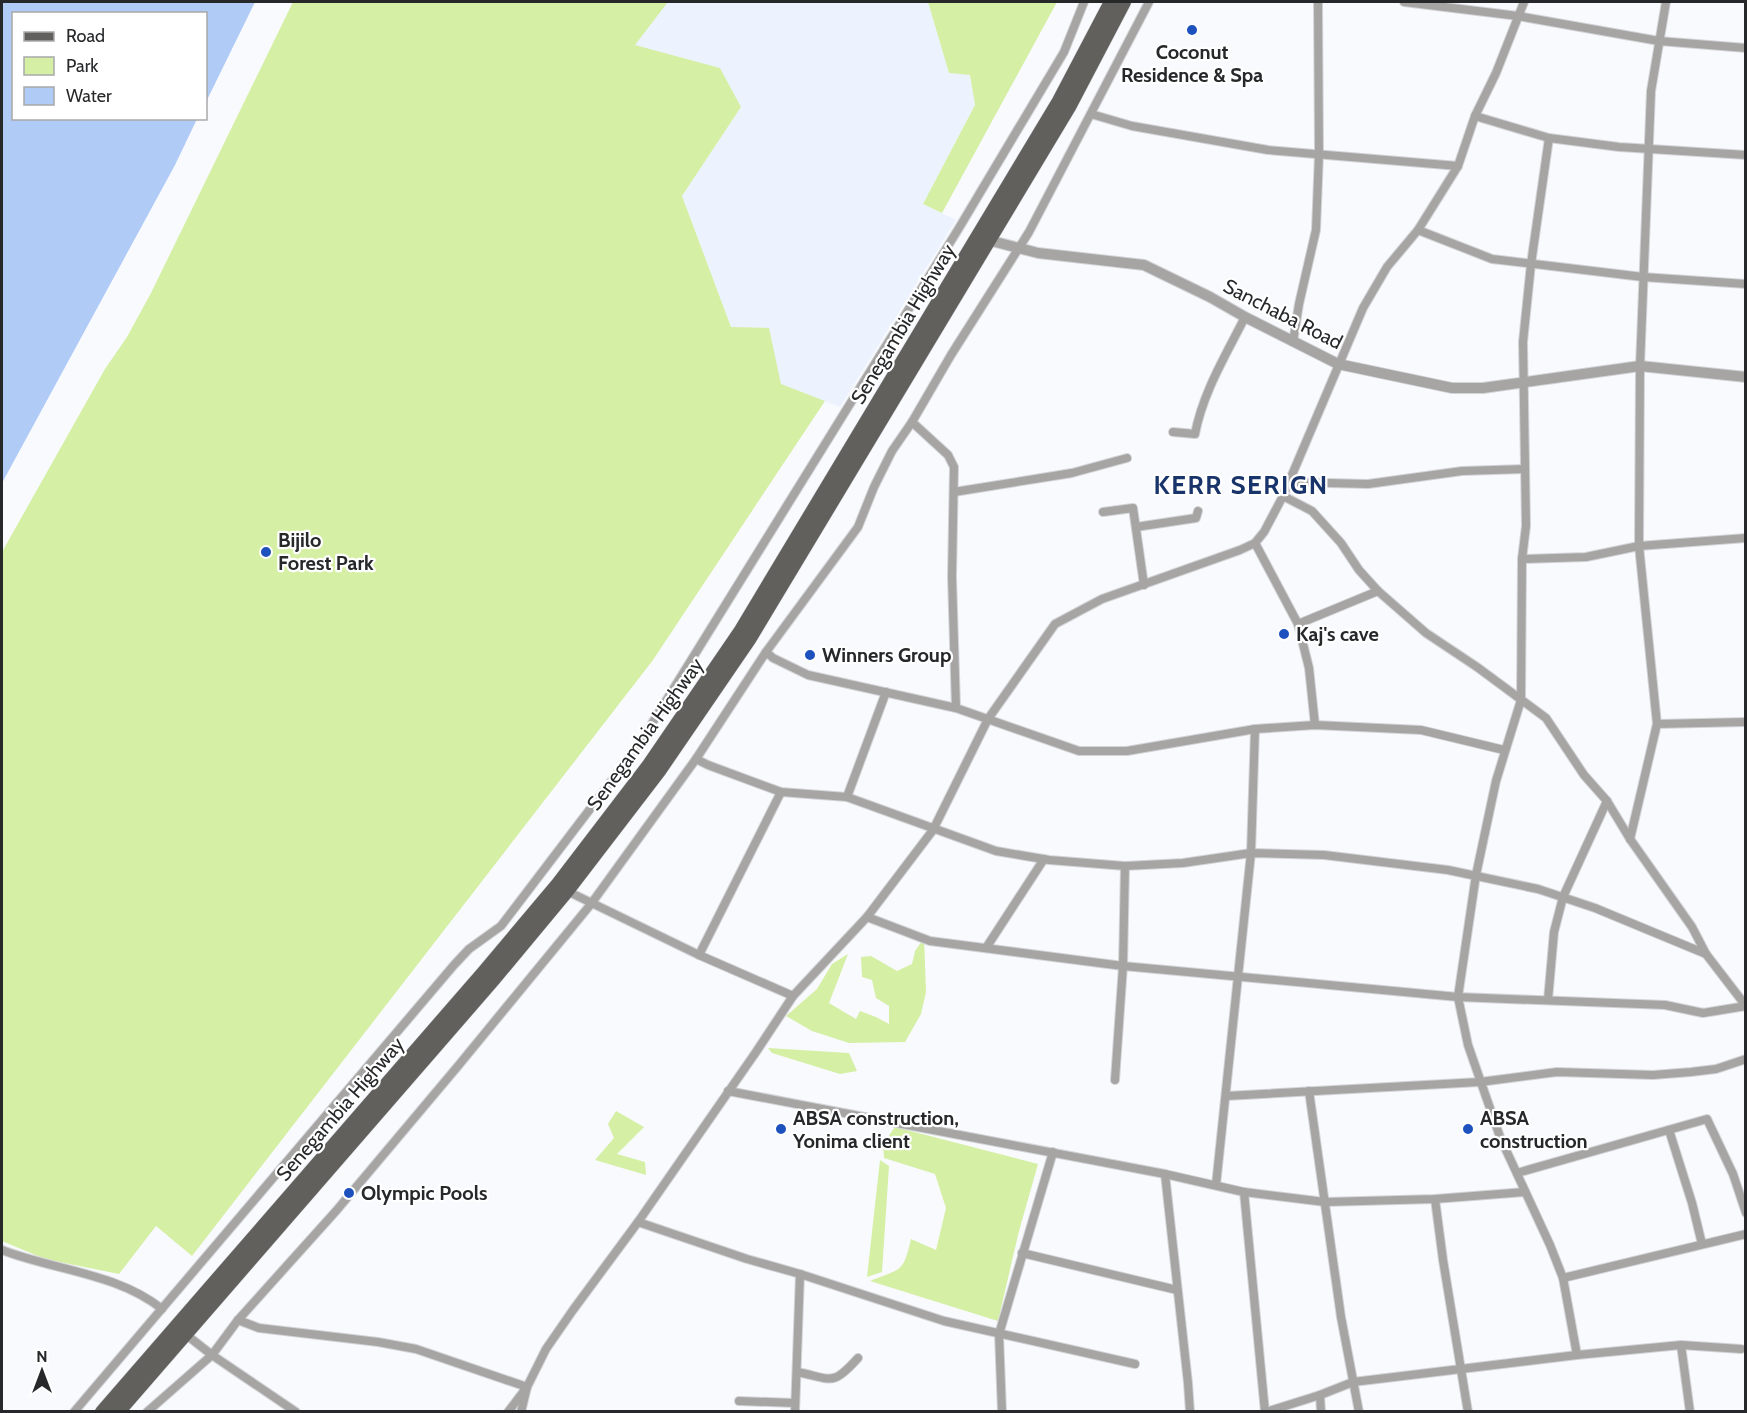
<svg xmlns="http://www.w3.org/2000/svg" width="1747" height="1413" viewBox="0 0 1747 1413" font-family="Cabin,sans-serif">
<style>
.built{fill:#ecf3ff}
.green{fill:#d5efa4}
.water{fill:#afcbf6}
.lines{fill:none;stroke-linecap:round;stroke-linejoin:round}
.minor-casing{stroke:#d2d4d8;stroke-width:10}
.tertiary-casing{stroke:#d2d4d8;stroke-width:12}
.primary-casing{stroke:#d2d4d8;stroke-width:15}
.minor{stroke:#a6a5a3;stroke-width:8}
.tertiary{stroke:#a6a5a3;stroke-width:10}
.primary{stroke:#61605c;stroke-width:14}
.poi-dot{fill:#1d51be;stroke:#fff;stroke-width:2}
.labels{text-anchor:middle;stroke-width:4.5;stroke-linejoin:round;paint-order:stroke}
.poi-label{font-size:20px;font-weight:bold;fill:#27282a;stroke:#fff;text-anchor:start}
.street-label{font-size:20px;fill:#27282a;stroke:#fff}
.district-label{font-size:26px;font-weight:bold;letter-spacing:1.5px;fill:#19346a;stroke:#fff}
</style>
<rect width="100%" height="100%" fill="#f8fafe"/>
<!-- built -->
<path class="built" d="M 668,2 L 928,2 L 949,72 L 970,75 L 975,105 L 923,204 L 956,220 L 840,407 L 780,384 L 731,327 L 682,196 L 741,107 L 634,45 Z"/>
<!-- green -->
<g class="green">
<path d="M 293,2 L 668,2 L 635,45 L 720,68 L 741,107 L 682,196 L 731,327 L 769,328 L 781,384 L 825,401 L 653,660 L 192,1256 L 156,1226 L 119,1274 L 45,1259 L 2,1241 L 2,552 L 105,369 L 127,337 L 151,293 Z"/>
<path d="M 928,2 L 1057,2 L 942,213 L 923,204 L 975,105 L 970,75 L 949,73 Z"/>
<path d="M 924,938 L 926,992 L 921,1014 L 905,1042 L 849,1043 L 812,1031 L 786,1016 L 817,989 L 832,964 L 848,954 L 829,1003 L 856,1019 L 860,1011 L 876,1017 L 889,1024 L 889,1006 L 876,998 L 872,980 L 862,977 L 861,957 L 871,956 L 897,971 L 912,964 L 915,951 Z"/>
<path d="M 768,1048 L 849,1053 L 857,1071 L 840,1074 L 772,1053 Z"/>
<path d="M 616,1111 L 644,1127 L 617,1154 L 645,1162 L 646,1175 L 595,1160 L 614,1138 L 608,1124 Z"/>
<path d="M 895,1127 L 1038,1164 L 1019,1231 L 998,1321 L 870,1281 C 901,1268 903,1274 911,1239 L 936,1250 L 946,1208 L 935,1174 L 884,1158 L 883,1144 Z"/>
<path d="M 880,1160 L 889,1166 L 882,1272 L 867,1277 Z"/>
</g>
<!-- water -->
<path class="water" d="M 2,2 L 255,2 L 206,102 L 206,14 L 14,14 L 14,118 L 197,119 L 175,165 L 2,483 Z"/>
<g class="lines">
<!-- minor casing -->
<g class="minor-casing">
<g id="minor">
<path d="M 1404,2 L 1518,16 L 1659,41 L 1746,48"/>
<path d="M 1091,114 L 1132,126 L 1268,150 L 1458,166"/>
<path d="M 1475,116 L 1549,138 L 1619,147 L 1746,155"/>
<path d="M 1549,138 L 1531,264 L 1523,342 L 1526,526 L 1522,559 L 1521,700 L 1496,781 L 1476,875 L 1458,997 L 1468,1045 L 1500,1137 L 1550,1245 L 1563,1278 L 1577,1355"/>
<path d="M 1418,230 L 1492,259 L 1643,277 L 1746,284"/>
<path d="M 1293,342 L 1299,304 L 1316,230 L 1319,154 L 1318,2"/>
<path d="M 912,422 L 948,455 L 954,467 L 952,577 L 956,708"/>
<path d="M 1173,432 L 1195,434 C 1203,392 1226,355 1245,317"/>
<path d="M 1289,482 L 1368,484 L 1462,471 L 1525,469"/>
<path d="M 954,492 L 1072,473 L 1127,458"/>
<path d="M 1283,496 L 1312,511 L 1341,543 L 1359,570 L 1378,591 L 1426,633 L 1477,667 L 1546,718 L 1584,775 L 1607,801 L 1630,839 L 1692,927 L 1706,954 L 1746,1006"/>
<path d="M 1103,512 L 1133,508 L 1144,585"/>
<path d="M 1136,527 L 1196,518 L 1198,511"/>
<path d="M 1255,543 L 1298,624 L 1309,668 L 1315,725"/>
<path d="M 1522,559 L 1586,557 L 1639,546 L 1746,538"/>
<path d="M 1298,624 L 1378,591"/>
<path d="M 766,652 L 773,658 L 808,675 L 956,708 L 1079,751 L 1127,751 L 1255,729 L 1315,725 L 1421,730 L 1504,750"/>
<path d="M 1657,724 L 1746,722"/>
<path d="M 696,759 L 708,765 L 781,792 L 847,797 L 996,851 L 1049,860 L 1125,866 L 1183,863 L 1251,853 L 1324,855 L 1448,870 L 1538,889 L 1595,908 L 1706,954"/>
<path d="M 847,797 L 886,692"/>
<path d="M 1630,839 L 1657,724 L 1639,546 L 1640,366 L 1651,91 L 1666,2"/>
<path d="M 567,891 L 699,955 L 793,996"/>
<path d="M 867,917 L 930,941 L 1123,966 L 1458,997 L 1665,1005 L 1703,1013 L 1746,1006"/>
<path d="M 986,948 L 1044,859"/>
<path d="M 699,955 L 781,792"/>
<path d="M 1548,1000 L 1554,932 L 1563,897 L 1607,801"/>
<path d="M 1115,1080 L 1123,966 L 1125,866"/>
<path d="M 728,1091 L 1165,1174 L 1244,1192 L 1325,1202 L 1435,1199 L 1525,1192"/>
<path d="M 1309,1091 L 1341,1317 L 1359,1412"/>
<path d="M 1226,1096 L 1480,1082 L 1557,1072 L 1653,1075 L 1691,1072 L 1716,1069 L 1746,1059"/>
<path d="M 1669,1130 L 1692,1203 L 1702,1244"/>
<path d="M 1517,1173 L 1707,1119 L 1733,1174 L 1746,1213"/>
<path d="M 1165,1174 L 1188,1383 L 1190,1412"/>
<path d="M 1216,1185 L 1251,853 L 1255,729"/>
<path d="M 1244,1192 L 1265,1412"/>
<path d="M 1435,1199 L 1443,1260 L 1468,1412"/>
<path d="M 638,1222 L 747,1259 L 800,1274 L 944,1321 L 1135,1364"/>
<path d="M 2,1250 C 53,1270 117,1273 162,1309"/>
<path d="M 1022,1253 L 1177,1290"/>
<path d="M 1563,1278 L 1746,1234"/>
<path d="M 238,1320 L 259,1328 L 378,1342 L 416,1349 L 527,1387 L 521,1412"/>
<path d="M 184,1333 L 212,1355 L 296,1412"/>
<path d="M 1681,1345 L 1690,1412"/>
<path d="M 797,1372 C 832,1379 832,1387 858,1358"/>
<path d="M 1320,1395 L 1321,1412"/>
<path d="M 739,1401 L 795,1403"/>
<path d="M 74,1412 L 454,965 L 469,949 L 501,926 L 638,746 L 959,228 L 1064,52 L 1084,2"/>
<path d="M 147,1412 L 212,1355 L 238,1320 L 336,1211 L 458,1066 L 591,904 L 696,759 L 766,652 L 858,527 L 874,487 L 892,451 L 912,422 L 951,355 L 1029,232 L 1149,2"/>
<path d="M 508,1412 L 527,1387 L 546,1349 L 573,1310 L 638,1222 L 756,1052 L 793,996 L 867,917 L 933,830 L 988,719 L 1055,624 L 1102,599 L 1240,550 L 1255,543 L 1264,532 L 1283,496 L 1363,308 L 1387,267 L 1418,230 L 1458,166 L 1475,116 L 1496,73 L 1524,2"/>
<path d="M 795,1412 L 800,1274"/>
<path d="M 1002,1412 L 999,1334 L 1053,1152"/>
<path d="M 1266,1412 L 1320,1395 L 1353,1382 L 1577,1355 L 1681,1345 L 1741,1349"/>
</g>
</g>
<!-- tertiary casing -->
<g class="tertiary-casing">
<path id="tertiary" d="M 988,240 L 1038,253 L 1144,265 L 1210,297 L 1245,317 L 1338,364 L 1452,388 L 1483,388 L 1640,366 L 1746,377"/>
</g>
<!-- primary casing -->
<g class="primary-casing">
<g id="primary">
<path d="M 102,1412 L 484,972 L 558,884 L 649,765 L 740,632 L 1059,101 L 1111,2"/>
<path d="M 118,1412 L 493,980 L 567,891 L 659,771 L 750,638 L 1069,107 L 1124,2"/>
</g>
</g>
<!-- minor -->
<use href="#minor" class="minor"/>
<!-- tertiary -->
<use href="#tertiary" class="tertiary"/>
<!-- primary -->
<use href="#primary" class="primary"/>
</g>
<!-- markers -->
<g class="poi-dot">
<circle cx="1192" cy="30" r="6"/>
<circle cx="266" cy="552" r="6"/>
<circle cx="1284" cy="634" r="6"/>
<circle cx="810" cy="655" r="6"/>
<circle cx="781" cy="1129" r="6"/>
<circle cx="1468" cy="1129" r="6"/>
<circle cx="349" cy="1193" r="6"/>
</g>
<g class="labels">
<!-- poi labels -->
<g class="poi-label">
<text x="1192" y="59" text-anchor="middle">Coconut<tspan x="1192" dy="23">Residence &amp; Spa</tspan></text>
<text x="278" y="547">Bijilo<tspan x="278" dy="23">Forest Park</tspan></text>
<text x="1296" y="641">Kaj's cave</text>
<text x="822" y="662">Winners Group</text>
<text x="793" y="1125">ABSA construction,<tspan x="793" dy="23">Yonima client</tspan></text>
<text x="1480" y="1125">ABSA<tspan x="1480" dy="23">construction</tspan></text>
<text x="361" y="1200">Olympic Pools</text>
</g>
<!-- street labels -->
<g class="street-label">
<text transform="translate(1283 314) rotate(27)" y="7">Sanchaba Road</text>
<text transform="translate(903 324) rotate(-59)" y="7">Senegambia Highway</text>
<text transform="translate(645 734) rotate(-54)" y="7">Senegambia Highway</text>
<text transform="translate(340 1109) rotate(-49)" y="7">Senegambia Highway</text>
</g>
<!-- district labels -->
<g class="district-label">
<text x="1241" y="494">KERR SERIGN</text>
</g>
</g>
<!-- border -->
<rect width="1747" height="1413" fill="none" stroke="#27282a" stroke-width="6"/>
<!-- legend -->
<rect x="12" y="12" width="195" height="108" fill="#ffffff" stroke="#a9a9aa" stroke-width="1.5"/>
<rect x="24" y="32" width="30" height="9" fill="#61605c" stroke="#a9a9aa" stroke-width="1.5"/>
<text x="66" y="42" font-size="18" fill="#27282a">Road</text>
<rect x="24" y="57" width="30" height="18" fill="#d5efa4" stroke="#a9a9aa" stroke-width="1.5"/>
<text x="66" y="72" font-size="18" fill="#27282a">Park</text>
<rect x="24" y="87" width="30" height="18" fill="#afcbf6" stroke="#a9a9aa" stroke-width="1.5"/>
<text x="66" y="102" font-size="18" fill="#27282a">Water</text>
<!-- north arrow -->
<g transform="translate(42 1371)" stroke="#ffffff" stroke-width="4.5" paint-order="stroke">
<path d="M0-4.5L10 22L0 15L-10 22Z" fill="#27282a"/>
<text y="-9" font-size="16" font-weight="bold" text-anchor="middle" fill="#27282a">N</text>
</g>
</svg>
